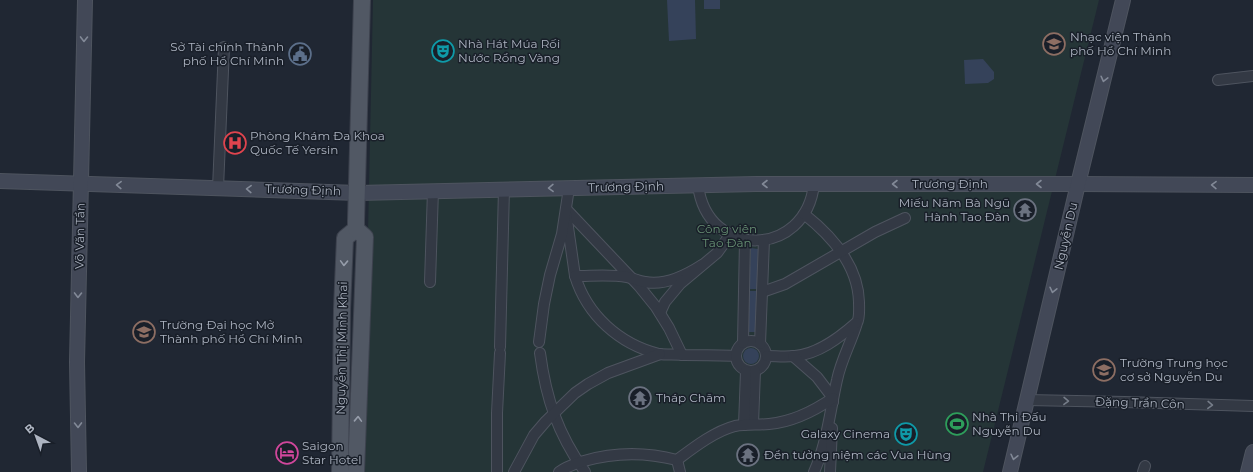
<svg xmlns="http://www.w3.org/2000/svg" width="1253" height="472" viewBox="0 0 1253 472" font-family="Montserrat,sans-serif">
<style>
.green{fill:#253537}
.water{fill:#35425a}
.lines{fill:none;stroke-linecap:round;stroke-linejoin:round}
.street-casing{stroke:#4e545f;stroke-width:12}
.secondary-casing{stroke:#4e545f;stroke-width:16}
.primary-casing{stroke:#3d424e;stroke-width:18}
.street{stroke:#333944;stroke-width:10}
.secondary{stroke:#424857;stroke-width:14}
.primary{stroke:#515864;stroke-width:16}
.oneway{stroke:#828997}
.oneway2{stroke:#969daa}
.oneway3{stroke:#767d89}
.labels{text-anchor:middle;stroke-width:3;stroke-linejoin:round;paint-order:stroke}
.poi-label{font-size:12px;fill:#adb4c1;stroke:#191f29;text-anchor:start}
.street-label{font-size:12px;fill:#adb4c1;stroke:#191f29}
.park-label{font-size:12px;fill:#678f73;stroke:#191f29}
</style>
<rect width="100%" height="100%" fill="#202733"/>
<!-- green -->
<path class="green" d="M 373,0 L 1099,0 L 983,472 L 356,472 L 368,233 Z"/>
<!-- water -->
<g class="water">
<path d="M 667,0 L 695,0 L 696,39 L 669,41 Z"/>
<rect x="704" y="0" width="16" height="9"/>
<path d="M 983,59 L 994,72 L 994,79 L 988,83 L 965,84 L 964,60 Z"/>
<path d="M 751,248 L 758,249 L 757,289 L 749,289 Z"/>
<path d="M 749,291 L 757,291 L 755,332 L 748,332 Z"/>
<circle cx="751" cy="356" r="8"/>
</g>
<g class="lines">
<!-- street casing -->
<g class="street-casing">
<g id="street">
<path d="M 1218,80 L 1253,76"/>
<path d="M 698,185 C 707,260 806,258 814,184"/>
<path d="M 218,188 L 224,47"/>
<path d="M 566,209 L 639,286 L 656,307 L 669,328 L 682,355"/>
<path d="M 566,213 L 575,276 C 587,315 619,344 659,354 C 667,355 676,354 684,355 C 701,355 718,355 736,356"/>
<path d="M 804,214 C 832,236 858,265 859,302 C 859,309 860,317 857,323 C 851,343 841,360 837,380 C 830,411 827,443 814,472"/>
<path d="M 575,276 C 592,276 610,274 627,277 C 633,278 638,281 645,282 C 665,286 685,276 702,265"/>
<path d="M 430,282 L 433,190"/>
<path d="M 762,292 L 785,284 L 875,232 L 905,218"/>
<path d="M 660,313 L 665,302 L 680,284 L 717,253 L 730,235"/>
<circle cx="751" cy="356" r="15"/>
<path d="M 539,342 L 544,304 L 550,275 L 562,234 L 569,188"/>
<path d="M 743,343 L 745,240"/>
<path d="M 760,344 L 764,240"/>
<path d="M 500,347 L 504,189"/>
<path d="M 540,353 C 546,399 558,434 585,472"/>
<path d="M 767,356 C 776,356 785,357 795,356 C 818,354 839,338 856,323"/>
<path d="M 793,356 L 817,377 L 833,398 L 833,402"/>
<path d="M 1027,400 L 1125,402 L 1253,406"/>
<path d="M 753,424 L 755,371"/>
<path d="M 744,425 L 746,371"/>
<path d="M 677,460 L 680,472"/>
<path d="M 497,472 L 497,413 L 500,353"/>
<path d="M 514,472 L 534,435 L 546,421 L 575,393 L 588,384 L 608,373 L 660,354"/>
<path d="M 559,472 C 567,466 575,464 584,461 C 615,452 646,452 677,460 C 693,448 715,431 735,426 C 746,424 757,425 769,424 C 792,422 814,411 833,398"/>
<path d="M 830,472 L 832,428"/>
<path d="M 1143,472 L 1145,466"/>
</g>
</g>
<!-- secondary casing -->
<g class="secondary-casing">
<g id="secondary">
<path d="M 0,181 L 358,193 L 756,184 L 1078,184 L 1253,185"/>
<path d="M 79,472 L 77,362 L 85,0"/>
<path d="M 1010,472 L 1078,184 L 1123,0"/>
<path d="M 1248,472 L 1253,452"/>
</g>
</g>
<!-- primary casing -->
<g class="primary-casing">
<g id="primary">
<path d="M 340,472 L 342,309 L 345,238 L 356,229"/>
<path d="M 356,472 L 365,237 L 356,229 L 356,221 L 362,0"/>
</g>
</g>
<!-- street -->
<use href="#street" class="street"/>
<!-- secondary -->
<use href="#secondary" class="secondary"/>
<!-- primary -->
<use href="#primary" class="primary"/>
</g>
<!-- one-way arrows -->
<defs><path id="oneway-chevron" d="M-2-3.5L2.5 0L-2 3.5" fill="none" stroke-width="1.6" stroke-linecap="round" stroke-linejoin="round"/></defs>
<g class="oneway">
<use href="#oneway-chevron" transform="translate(84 39) rotate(91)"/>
<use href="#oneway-chevron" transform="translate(1104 79) rotate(104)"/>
<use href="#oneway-chevron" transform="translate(765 184) rotate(-180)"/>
<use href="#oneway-chevron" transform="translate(895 184) rotate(180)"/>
<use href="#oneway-chevron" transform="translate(1039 184) rotate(180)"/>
<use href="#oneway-chevron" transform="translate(119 185) rotate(-178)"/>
<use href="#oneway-chevron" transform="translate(1214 185) rotate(-179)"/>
<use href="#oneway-chevron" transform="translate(551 188) rotate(179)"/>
<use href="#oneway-chevron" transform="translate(249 189) rotate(-178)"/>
<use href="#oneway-chevron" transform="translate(1053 290) rotate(103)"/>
<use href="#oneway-chevron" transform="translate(78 295) rotate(91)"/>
<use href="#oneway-chevron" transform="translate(78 425) rotate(89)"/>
<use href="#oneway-chevron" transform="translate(1014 457) rotate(103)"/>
</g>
<g class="oneway2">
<use href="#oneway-chevron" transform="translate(344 263) rotate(92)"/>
<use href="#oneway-chevron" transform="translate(358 419) rotate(-88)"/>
</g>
<g class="oneway3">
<use href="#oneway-chevron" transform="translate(1066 401) rotate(1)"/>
<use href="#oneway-chevron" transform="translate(1210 405) rotate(2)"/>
</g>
<!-- icons -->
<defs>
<g id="university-ring" transform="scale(1.15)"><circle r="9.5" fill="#191f29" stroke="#8d6e63" stroke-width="1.5"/><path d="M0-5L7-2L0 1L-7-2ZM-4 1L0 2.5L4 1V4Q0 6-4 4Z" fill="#8d6e63"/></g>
<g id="theatre-ring" transform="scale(1.15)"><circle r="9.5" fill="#191f29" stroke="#0f9aa8" stroke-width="1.5"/><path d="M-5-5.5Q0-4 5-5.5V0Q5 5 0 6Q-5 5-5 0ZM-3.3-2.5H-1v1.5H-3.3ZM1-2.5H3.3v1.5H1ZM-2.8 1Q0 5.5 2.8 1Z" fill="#0f9aa8"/></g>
<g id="civic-ring" transform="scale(1.15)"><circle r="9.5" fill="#191f29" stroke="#5c6f8a" stroke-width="1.5"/><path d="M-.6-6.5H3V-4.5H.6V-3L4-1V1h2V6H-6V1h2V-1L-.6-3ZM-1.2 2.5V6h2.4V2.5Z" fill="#5c6f8a"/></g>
<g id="hospital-ring" transform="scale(1.15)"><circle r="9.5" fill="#191f29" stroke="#e0444e" stroke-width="1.5"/><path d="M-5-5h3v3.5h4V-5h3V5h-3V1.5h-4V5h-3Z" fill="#e0444e"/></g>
<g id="temple-ring" transform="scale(1.15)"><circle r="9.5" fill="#191f29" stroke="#6b7280" stroke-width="1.5"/><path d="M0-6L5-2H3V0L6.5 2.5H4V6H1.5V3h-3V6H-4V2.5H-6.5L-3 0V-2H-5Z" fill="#6b7280"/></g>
<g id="school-ring" transform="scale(1.15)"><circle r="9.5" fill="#191f29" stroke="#8d6e63" stroke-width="1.5"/><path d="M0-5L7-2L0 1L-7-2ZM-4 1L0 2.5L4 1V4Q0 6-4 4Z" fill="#8d6e63"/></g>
<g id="stadium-ring" transform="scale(1.15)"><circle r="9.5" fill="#191f29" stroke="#2e9e5b" stroke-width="1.5"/><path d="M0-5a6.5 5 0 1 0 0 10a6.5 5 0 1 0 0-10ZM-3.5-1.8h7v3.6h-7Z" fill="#2e9e5b"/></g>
<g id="hotel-ring" transform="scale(1.15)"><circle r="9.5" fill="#191f29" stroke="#d1479c" stroke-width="1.5"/><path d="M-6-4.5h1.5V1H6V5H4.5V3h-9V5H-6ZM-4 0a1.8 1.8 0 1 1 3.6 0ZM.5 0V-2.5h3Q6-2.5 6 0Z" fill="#d1479c"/></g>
</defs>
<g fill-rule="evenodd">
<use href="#university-ring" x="1054" y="44"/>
<use href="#theatre-ring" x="443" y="51"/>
<use href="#civic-ring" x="300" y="54"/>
<use href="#hospital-ring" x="235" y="143"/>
<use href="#temple-ring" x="1025" y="210"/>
<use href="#university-ring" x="144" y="332"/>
<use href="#school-ring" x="1104" y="370"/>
<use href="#temple-ring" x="640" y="398"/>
<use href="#stadium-ring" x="957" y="424"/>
<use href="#theatre-ring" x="906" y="434"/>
<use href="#hotel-ring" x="287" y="453"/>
<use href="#temple-ring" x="748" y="455"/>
</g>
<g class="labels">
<!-- poi labels -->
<g class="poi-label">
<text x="1070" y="41">Nhạc viện Thành<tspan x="1070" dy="14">phố Hồ Chí Minh</tspan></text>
<text x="458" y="48">Nhà Hát Múa Rối<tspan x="458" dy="14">Nước Rồng Vàng</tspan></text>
<text x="284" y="51" text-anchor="end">Sở Tài chính Thành<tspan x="284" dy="14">phố Hồ Chí Minh</tspan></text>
<text x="250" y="140">Phòng Khám Đa Khoa<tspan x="250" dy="14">Quốc Tế Yersin</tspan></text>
<text x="1010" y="207" text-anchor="end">Miếu Năm Bà Ngũ<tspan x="1010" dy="14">Hành Tao Đàn</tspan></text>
<text x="160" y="329">Trường Đại học Mở<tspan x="160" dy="14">Thành phố Hồ Chí Minh</tspan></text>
<text x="1120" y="367">Trường Trung học<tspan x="1120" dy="14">cơ sở Nguyễn Du</tspan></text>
<text x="656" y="402">Tháp Chăm</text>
<text x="972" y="421">Nhà Thi Đấu<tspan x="972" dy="14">Nguyễn Du</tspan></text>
<text x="890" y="438" text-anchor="end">Galaxy Cinema</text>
<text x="302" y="450">Saigon<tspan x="302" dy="14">Star Hotel</tspan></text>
<text x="764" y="459">Đền tưởng niệm các Vua Hùng</text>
</g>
<!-- street labels -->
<g class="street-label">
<text x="950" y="188">Trương Định</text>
<text transform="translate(626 187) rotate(-1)" y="4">Trương Định</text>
<text transform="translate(303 190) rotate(2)" y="4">Trương Định</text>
<text transform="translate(80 236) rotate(-89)" y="4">Võ Văn Tần</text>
<text transform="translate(1066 236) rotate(-77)" y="4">Nguyễn Du</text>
<text transform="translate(342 348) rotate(-89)" y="4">Nguyễn Thị Minh Khai</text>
<text transform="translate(1140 403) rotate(2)" y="4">Đặng Trần Côn</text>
</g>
<!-- park labels -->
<g class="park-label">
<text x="727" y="233">Công viên<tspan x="727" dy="14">Tao Đàn</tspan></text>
</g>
</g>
<!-- north arrow -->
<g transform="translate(36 436) rotate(319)" stroke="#191f29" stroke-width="3" paint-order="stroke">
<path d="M0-3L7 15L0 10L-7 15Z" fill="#adb4c1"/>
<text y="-6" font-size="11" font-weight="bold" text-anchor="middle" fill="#adb4c1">B</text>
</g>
</svg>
